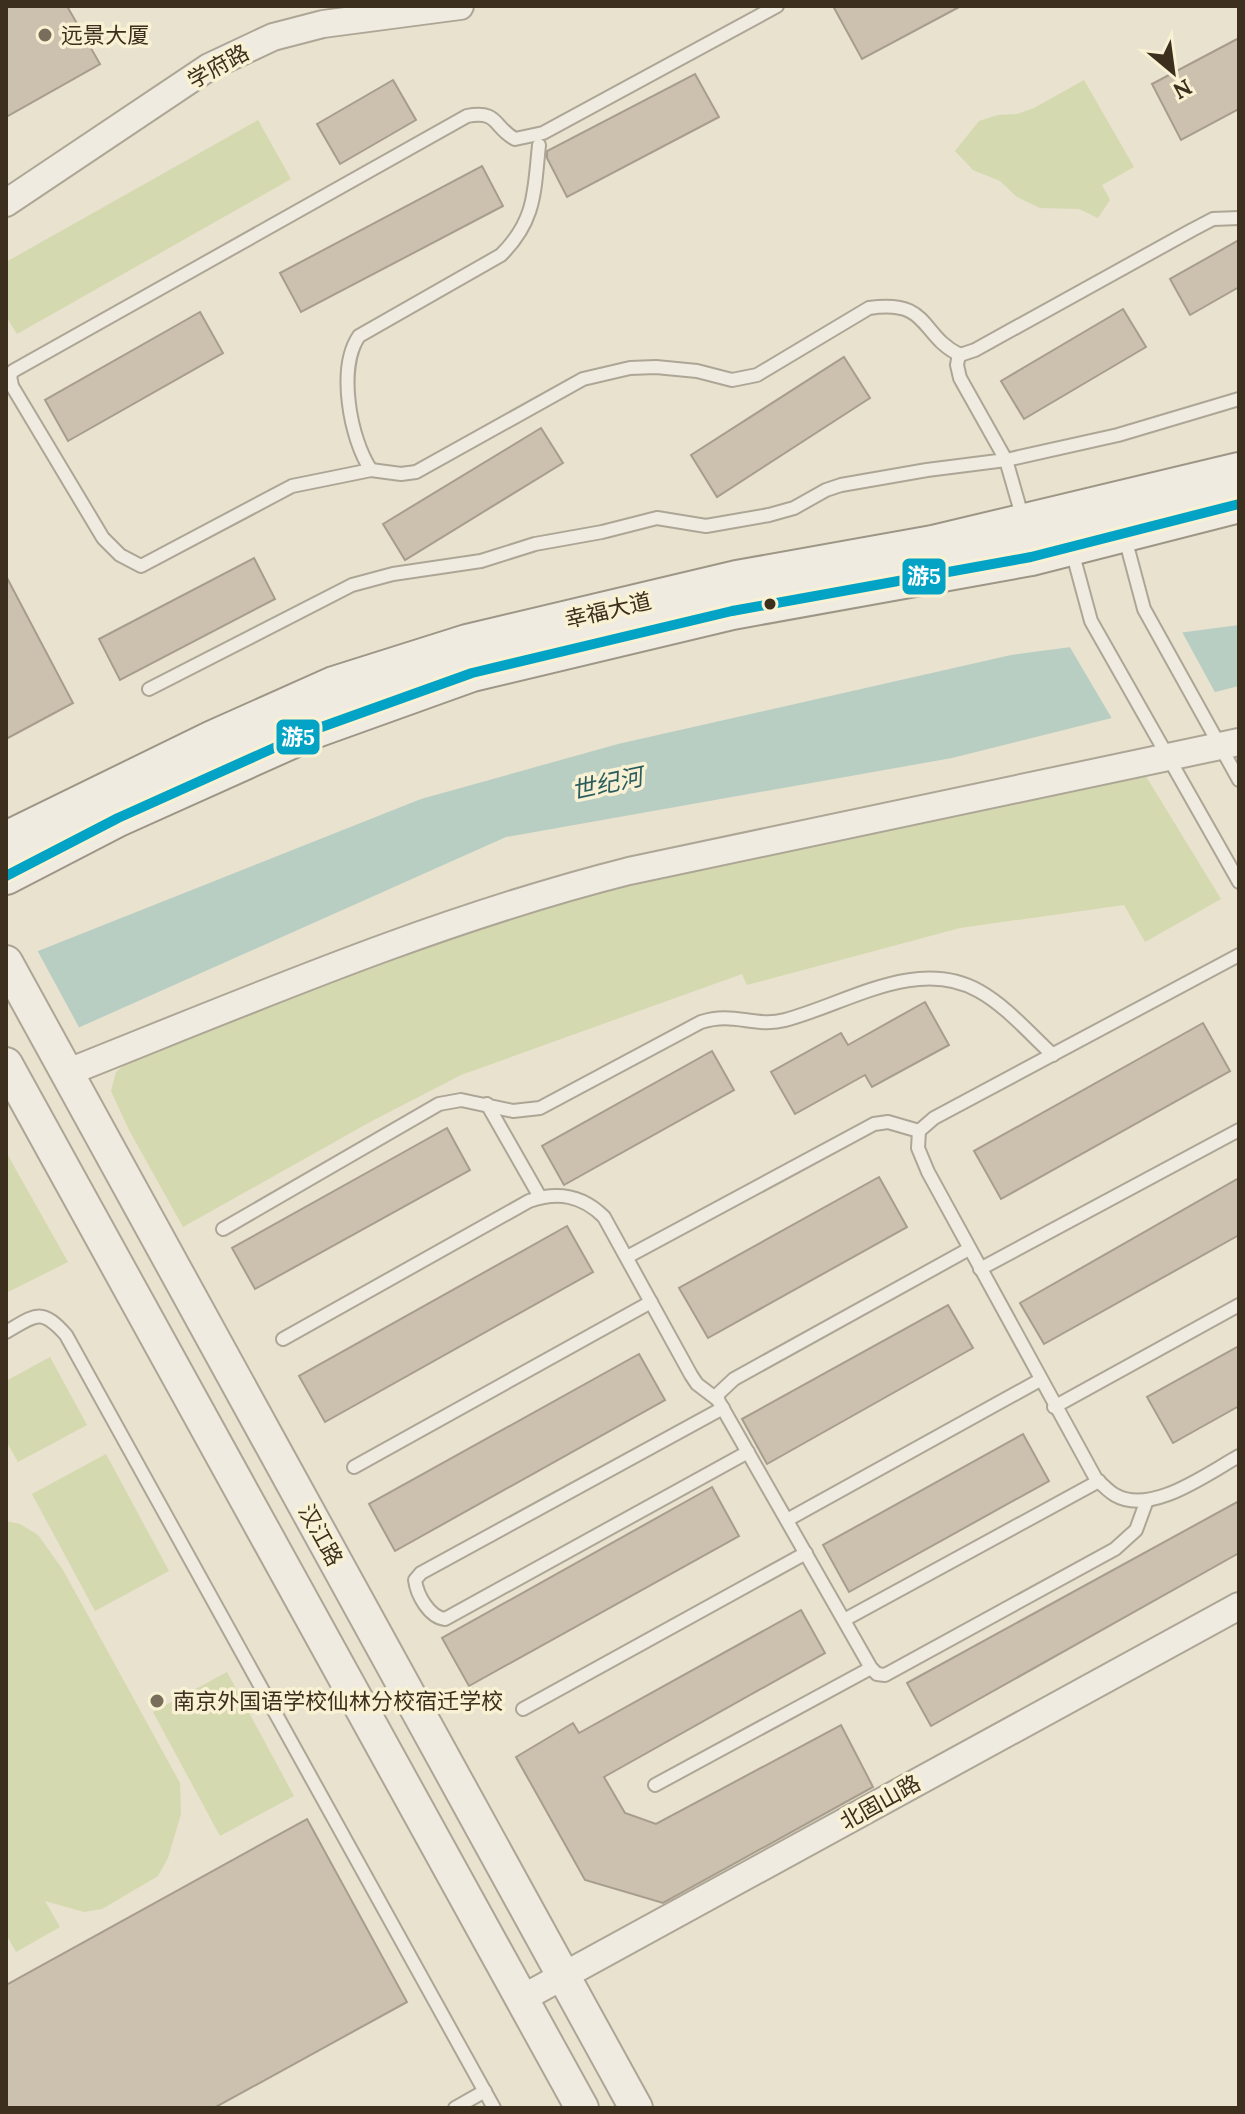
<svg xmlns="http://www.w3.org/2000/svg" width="1245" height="2114" viewBox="0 0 1245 2114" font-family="Lora,'Noto Sans SC',serif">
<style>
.green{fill:#d5d9af}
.water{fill:#b9cec3}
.pier{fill:#e8e2ce}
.building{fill:#ccc0ae;stroke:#a89d8d;stroke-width:2}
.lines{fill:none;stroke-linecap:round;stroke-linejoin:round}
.service-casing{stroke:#ada696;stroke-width:16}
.minor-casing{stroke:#ada696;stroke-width:30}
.tertiary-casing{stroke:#ada696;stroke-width:36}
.secondary-casing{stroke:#9d9687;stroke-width:40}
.service{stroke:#efebe0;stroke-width:12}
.minor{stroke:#efebe0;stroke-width:26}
.tertiary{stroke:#efebe0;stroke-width:32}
.secondary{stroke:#efebe0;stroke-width:36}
.bus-1-casing{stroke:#f9f1d3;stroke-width:16}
.bus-1{stroke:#03a3c5;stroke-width:10}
.poi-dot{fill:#796e5b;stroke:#f9f1d3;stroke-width:3}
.bus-dot{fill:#3d2f1d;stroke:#f9f1d3;stroke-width:3}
.labels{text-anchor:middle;stroke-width:7;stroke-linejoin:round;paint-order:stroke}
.poi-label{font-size:22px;fill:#3d2f1d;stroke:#f9f1d3;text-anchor:start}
.street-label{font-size:22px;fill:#3d2f1d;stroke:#f9f1d3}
.water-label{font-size:24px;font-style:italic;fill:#2b5d5e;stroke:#f9f1d3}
.line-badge{stroke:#f9f1d3;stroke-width:3}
.badge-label{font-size:22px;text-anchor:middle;font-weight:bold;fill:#fff}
</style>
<rect width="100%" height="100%" fill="#e8e2ce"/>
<!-- green -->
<g class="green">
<path d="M 1084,80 L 1134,167 L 1102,185 L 1110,200 L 1098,218 L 1079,209 L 1040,208 L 1017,197 L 1000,181 L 973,170 L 955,151 L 979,121 L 998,115 L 1017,114 L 1034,108 Z"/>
<path d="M 258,120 L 291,179 L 17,334 L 6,316 L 6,262 Z"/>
<path d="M 1144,773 L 1221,899 L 1145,942 L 1124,905 L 960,928 L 747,985 L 742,974 L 461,1075 L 370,1122 L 183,1227 L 129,1130 L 111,1091 L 116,1072 L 130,1060 L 435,941 L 633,882 Z"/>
<path d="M 6,1152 L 68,1262 L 6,1293 Z"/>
<path d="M 50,1357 L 87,1425 L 18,1462 L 6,1441 L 6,1381 Z"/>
<path d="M 106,1454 L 169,1571 L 95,1611 L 32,1494 Z"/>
<path d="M 6,1521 L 20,1524 L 38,1535 L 63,1570 L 180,1783 L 181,1814 L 168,1858 L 158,1876 L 102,1909 L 84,1912 L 45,1901 L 60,1927 L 16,1952 L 6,1934 Z"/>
<path d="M 227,1672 L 294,1796 L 220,1836 L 153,1712 Z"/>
</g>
<!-- water -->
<path class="water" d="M 1239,625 L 1239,686 L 952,758 L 506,837 L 6,1060 L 28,955 L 421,799 L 618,744 L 1011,655 Z"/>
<!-- pier -->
<g class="pier">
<path d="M 1181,630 L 1217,696 L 1114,722 L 1068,644 Z"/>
<path d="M 36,948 L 81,1031 L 6,1064 L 6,961 Z"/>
</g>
<!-- building -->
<g class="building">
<path d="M 6,6 L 67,6 L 100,64 L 6,117 Z"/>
<path d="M 833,6 L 961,6 L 862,59 Z"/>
<path d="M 1239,38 L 1239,109 L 1181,140 L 1152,84 Z"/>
<path d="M 695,74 L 719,117 L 567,197 L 547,158 L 547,151 Z"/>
<path d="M 393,80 L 416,120 L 340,164 L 317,124 Z"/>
<path d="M 482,166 L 503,206 L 301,312 L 280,273 Z"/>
<path d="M 1239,240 L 1239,287 L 1190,315 L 1170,279 Z"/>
<path d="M 1123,309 L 1146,347 L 1024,419 L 1001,381 Z"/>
<path d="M 200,312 L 223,353 L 68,441 L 45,400 Z"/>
<path d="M 844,357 L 870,398 L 717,497 L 691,455 Z"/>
<path d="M 541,428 L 563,463 L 405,560 L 383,524 Z"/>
<path d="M 254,558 L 275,599 L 120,680 L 99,639 Z"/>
<path d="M 6,576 L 73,703 L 6,739 Z"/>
<path d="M 925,1002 L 949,1045 L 872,1087 L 865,1075 L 795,1114 L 771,1072 L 841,1033 L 848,1045 Z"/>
<path d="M 1203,1023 L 1230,1071 L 1001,1199 L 974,1151 Z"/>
<path d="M 712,1051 L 734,1090 L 564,1185 L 542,1146 Z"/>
<path d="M 447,1128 L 470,1170 L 255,1289 L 232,1248 Z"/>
<path d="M 879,1177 L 907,1227 L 708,1338 L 679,1288 Z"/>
<path d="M 1239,1178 L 1239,1235 L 1044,1344 L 1020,1303 Z"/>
<path d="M 567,1226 L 593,1272 L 325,1422 L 299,1376 Z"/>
<path d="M 948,1305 L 973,1348 L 767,1464 L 742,1419 Z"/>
<path d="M 1239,1346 L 1239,1406 L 1173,1443 L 1147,1397 Z"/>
<path d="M 639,1354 L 665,1400 L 395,1551 L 369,1504 Z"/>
<path d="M 1023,1434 L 1049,1481 L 849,1592 L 823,1545 Z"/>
<path d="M 712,1487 L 739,1536 L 469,1686 L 442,1638 Z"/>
<path d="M 1239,1501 L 1239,1553 L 931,1726 L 907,1683 Z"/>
<path d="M 801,1610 L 825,1653 L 604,1777 L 625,1813 L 656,1824 L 841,1725 L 873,1787 L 663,1903 L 585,1880 L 516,1757 L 573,1723 L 579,1733 Z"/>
<path d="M 307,1819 L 407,2002 L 214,2108 L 6,2108 L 6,1985 Z"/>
</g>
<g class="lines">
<!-- service casing -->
<g class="service-casing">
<g id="service">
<path d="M 777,6 L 543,133 L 515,139 C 493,127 499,110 467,116 L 13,371 L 10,376 L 12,386 L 103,538 L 120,555 L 141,566 L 292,486 L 371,470 L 401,474 L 416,472 L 583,379 L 630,368 L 656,367 L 697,371 L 732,380 L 757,375 L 869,308 C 931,299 919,335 960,355 L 975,350 L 1192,230 L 1213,219 L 1239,218"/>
<path d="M 371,470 C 350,439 337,368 359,336 L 501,255 C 536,220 534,192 539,145"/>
<path d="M 1023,519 L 1006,460 L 1118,435 L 1239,399"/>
<path d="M 1125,538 L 1144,609 L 1239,780"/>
<path d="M 1072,551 L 1091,621 L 1239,882"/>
<path d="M 149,689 L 352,585 L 393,574 L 481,561 L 535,544 L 602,532 L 657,518 L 706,526 L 769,515 L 794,508 L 826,490 L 841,485 L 927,470 L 1006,460 L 960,378 L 957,365 L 959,354"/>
<path d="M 1239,955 L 934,1118 L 919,1131 L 918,1148 L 928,1172 L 1096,1479 C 1102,1484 1108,1491 1115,1495 C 1151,1516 1208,1473 1239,1456"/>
<path d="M 487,1104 L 540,1197"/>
<path d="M 223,1229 L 439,1104 L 461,1100 L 513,1111 L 540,1108 L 701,1022 C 734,1011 755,1028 785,1020 C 846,1004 917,956 979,991 C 1006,1006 1029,1033 1053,1055"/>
<path d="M 969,1249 L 734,1379 L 718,1394 L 718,1400 L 871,1668 L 877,1674 L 885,1675 L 1115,1549 L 1136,1530 L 1147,1500"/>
<path d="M 627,1257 L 874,1124 L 888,1122 L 919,1131"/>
<path d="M 980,1269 L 1239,1130"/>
<path d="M 6,1332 C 36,1315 41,1307 66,1335 L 494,2108"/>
<path d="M 283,1339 L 529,1201 C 558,1191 582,1195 604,1217 L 691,1375 L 697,1384 L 718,1400"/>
<path d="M 1054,1407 L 1239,1305"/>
<path d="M 723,1408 L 421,1573 L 415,1580 C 417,1595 429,1617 445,1619 L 748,1452"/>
<path d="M 354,1467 L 651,1302"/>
<path d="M 787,1520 L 1040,1380"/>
<path d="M 844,1620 L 1099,1481"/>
<path d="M 523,1709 L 806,1553"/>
<path d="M 655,1785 L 871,1668"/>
<path d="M 455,2108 L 485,2091"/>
</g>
</g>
<!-- minor casing -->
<g class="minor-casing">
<g id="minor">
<path d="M 6,203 L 209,67 L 273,37 L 323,24 L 460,6"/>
<path d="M 66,1073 C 252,999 435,920 629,871 L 1239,742"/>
<path d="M 521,1999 L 1239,1606"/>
</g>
</g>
<!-- tertiary casing -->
<g class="tertiary-casing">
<g id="tertiary">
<path d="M 6,962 L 636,2108"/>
<path d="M 6,1064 L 582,2108"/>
</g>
</g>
<!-- secondary casing -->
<g class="secondary-casing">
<g id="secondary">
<path d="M 6,840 L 213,739 L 334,685 L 467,643 L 737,579 L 933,544 L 1239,471"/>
<path d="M 6,876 L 118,818 L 316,729 L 472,673 L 732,611 L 1031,557 L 1239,504"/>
</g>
</g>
<!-- service -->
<use href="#service" class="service"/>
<!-- minor -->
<use href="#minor" class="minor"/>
<!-- tertiary -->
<use href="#tertiary" class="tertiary"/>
<!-- secondary -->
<use href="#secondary" class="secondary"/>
<!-- bus-1 casing -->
<g class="bus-1-casing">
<path id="bus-1" d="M 6,876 L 118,818 L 316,729 L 472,673 L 732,611 L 1031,557 L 1239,504"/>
</g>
<!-- bus-1 -->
<use href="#bus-1" class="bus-1"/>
</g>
<!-- markers -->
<g class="poi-dot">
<circle cx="45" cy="35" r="8"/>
<circle cx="157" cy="1701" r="8"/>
</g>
<circle class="bus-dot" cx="770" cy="604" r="7"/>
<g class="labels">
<!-- poi labels -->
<g class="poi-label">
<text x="61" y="43">远景大厦</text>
<text x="173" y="1709">南京外国语学校仙林分校宿迁学校</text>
</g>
<!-- street labels -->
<g class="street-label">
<text transform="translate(218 66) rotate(-29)" y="8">学府路</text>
<text transform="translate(608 610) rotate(-13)" y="8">幸福大道</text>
<text transform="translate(321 1535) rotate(61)" y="8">汉江路</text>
<text transform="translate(880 1802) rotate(-29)" y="8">北固山路</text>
</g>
<!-- water labels -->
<g class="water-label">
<text transform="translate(607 784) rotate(-12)" y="8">世纪河</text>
</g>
</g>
<g class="line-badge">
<rect x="901" y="557" width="46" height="39" rx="8" fill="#03a3c5"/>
<rect x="275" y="718" width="46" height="38" rx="8" fill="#03a3c5"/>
</g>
<g class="badge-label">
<text x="924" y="584">游5</text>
<text x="298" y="745">游5</text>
</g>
<!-- border -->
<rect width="1245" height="2114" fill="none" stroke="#3d2f1d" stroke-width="16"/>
<!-- north arrow -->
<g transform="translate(1173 72) rotate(151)" stroke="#f9f1d3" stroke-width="6" paint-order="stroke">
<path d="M0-6L14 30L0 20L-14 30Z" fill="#3d2f1d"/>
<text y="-12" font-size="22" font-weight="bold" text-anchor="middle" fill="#3d2f1d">N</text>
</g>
</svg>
